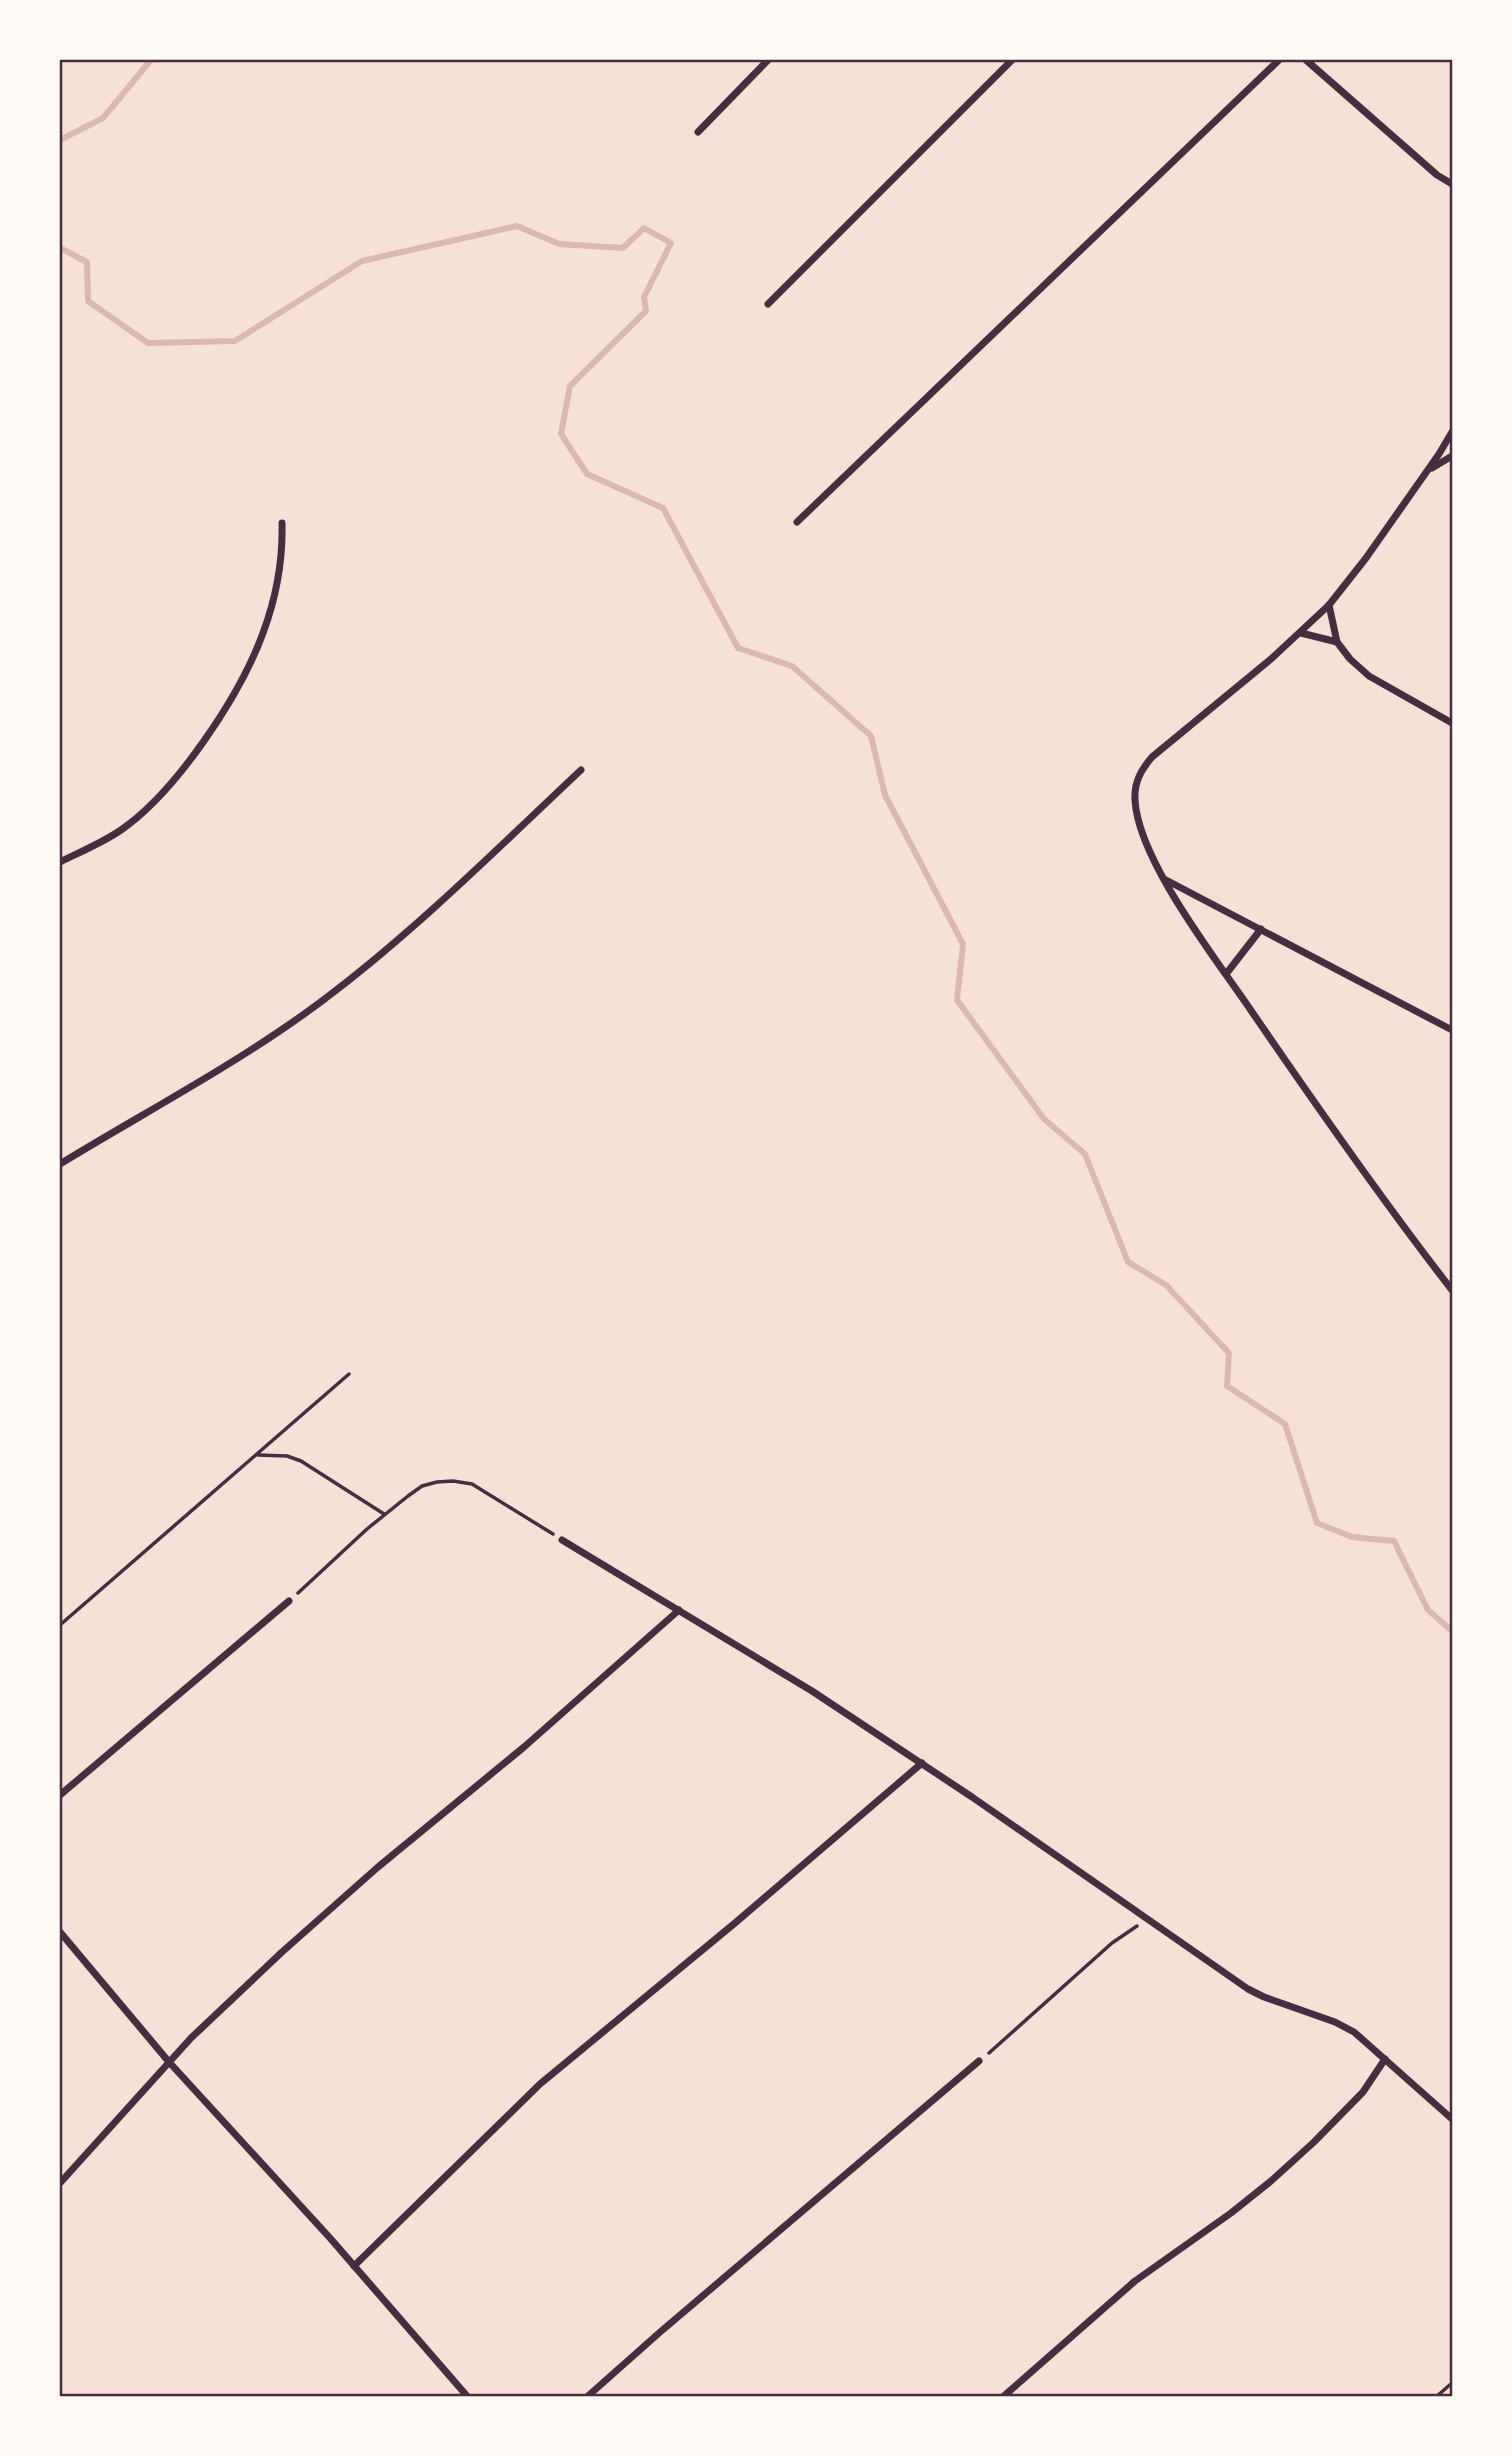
<svg xmlns="http://www.w3.org/2000/svg" width="1512" height="2456" viewBox="0 0 1512 2456" font-family="Signika,sans-serif">
<style>
.lines{fill:none;stroke-linecap:round;stroke-linejoin:round}
.stream{stroke:#dcb8b0;stroke-width:6}
.path{stroke:#4a2c40;stroke-width:3.5}
.minor{stroke:#4a2c40;stroke-width:7}
.neatline{fill:none;stroke:#4a2c40;stroke-width:2.5}
</style>
<rect width="100%" height="100%" fill="#f7e1d7"/>
<g class="lines">
<!-- stream -->
<g class="stream">
<path d="M 60,140 L 103,118 L 151,60"/>
<path d="M 60,250 L 62,249 L 87,262 L 88,301 L 148,343 L 235,341 L 362,261 L 517,226 L 559,244 L 623,248 L 644,228 L 671,243 L 644,297 L 646,311 L 570,386 L 561,434 L 587,474 L 663,508 L 738,648 L 792,666 L 871,736 L 885,795 L 963,944 L 957,1000 L 1044,1119 L 1085,1154 L 1128,1262 L 1166,1285 L 1229,1353 L 1227,1386 L 1285,1424 L 1317,1523 L 1352,1537 L 1394,1541 L 1428,1610 L 1452,1631"/>
</g>
<!-- path -->
<g class="path">
<path d="M 258,1455 L 287,1456 L 301,1461 L 384,1514"/>
<path d="M 298,1593 L 367,1529 L 408,1496 L 422,1486 L 437,1482 L 453,1481 L 472,1484 L 553,1534"/>
<path d="M 60,1625 L 349,1374"/>
<path d="M 989,2053 L 1112,1943 L 1137,1926"/>
<path d="M 1437,2396 L 1452,2383"/>
</g>
<!-- minor -->
<g class="minor">
<path d="M 1306,60 L 1437,175 L 1452,184"/>
<path d="M 698,132 L 768,60"/>
<path d="M 768,304 L 1012,60"/>
<path d="M 1452,432 L 1439,454 L 1366,558 L 1329,605 L 1271,659 L 1152,757 C 1141,770 1134,782 1135,800 C 1138,860 1216,959 1250,1009 C 1315,1104 1381,1199 1452,1290"/>
<path d="M 1432,468 L 1452,456"/>
<path d="M 797,522 L 1279,60"/>
<path d="M 1329,605 L 1337,642"/>
<path d="M 1301,633 L 1337,642 L 1350,659 L 1369,676 L 1452,723"/>
<path d="M 60,862 C 80,852 102,843 121,830 C 176,792 240,696 263,633 C 276,598 283,561 282,523"/>
<path d="M 1166,880 L 1452,1030"/>
<path d="M 1226,974 L 1261,929"/>
<path d="M 60,1164 C 150,1109 252,1056 335,991 C 422,924 501,845 581,770"/>
<path d="M 562,1540 L 812,1691 L 972,1797 L 1248,1989 L 1264,1997 L 1335,2022 L 1354,2032 L 1452,2119"/>
<path d="M 60,1795 L 289,1601"/>
<path d="M 60,1932 L 169,2062 L 330,2238 L 467,2396"/>
<path d="M 60,2183 L 191,2038 L 282,1952 L 378,1867 L 524,1747 L 679,1610"/>
<path d="M 354,2266 L 540,2084 L 735,1923 L 922,1763"/>
<path d="M 588,2396 L 659,2333 L 979,2061"/>
<path d="M 1004,2396 L 1135,2281 L 1231,2213 L 1271,2181 L 1314,2142 L 1363,2092 L 1385,2059"/>
</g>
</g>
<!-- border -->
<rect width="1512" height="2456" fill="none" stroke="#fffaf5" stroke-width="122"/>
<rect x="61" y="61" width="1390" height="2334" class="neatline"/>
</svg>
